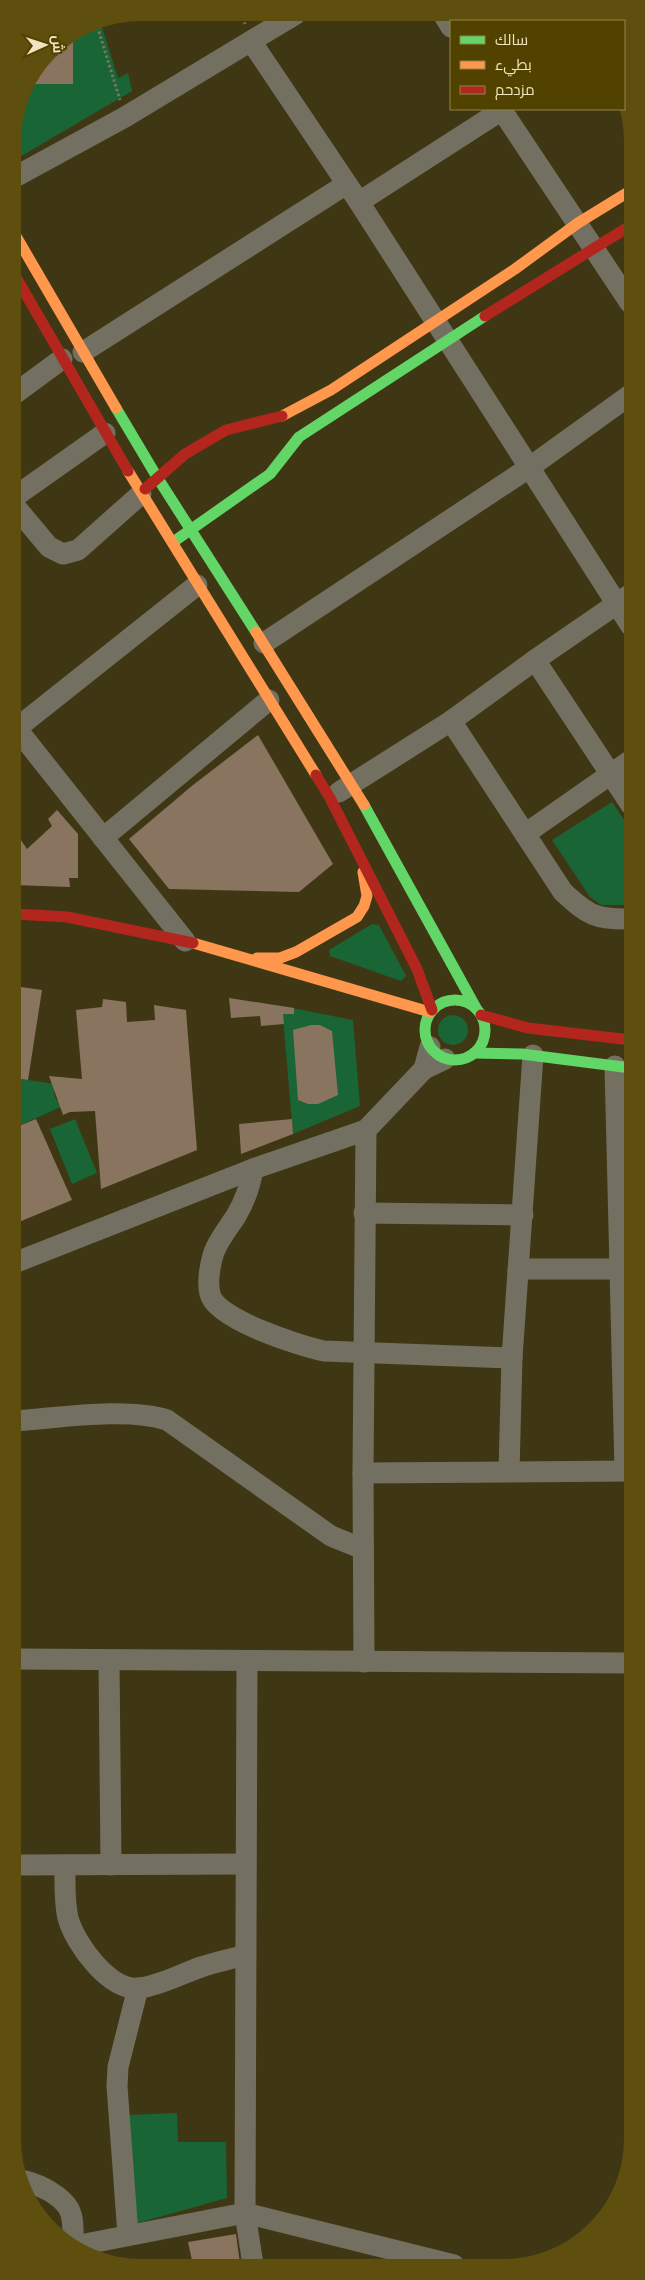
<svg xmlns="http://www.w3.org/2000/svg" width="645" height="2280" viewBox="0 0 645 2280" font-family="Cabin,Cairo,sans-serif">
<style>
.green{fill:#196535}
.building{fill:#89745f}
.lines{fill:none;stroke-linecap:round;stroke-linejoin:round}
.path{stroke:#797463;stroke-width:3;stroke-dasharray:2.5 2.5;stroke-linecap:butt}
.street{stroke:#747061;stroke-width:21}
.fast{stroke:#63d668;stroke-width:11}
.slow{stroke:#ff974d;stroke-width:11}
.jam{stroke:#b3261e;stroke-width:11}
</style>
<rect width="100%" height="100%" fill="#3f3713"/>
<!-- green -->
<g class="green">
<path d="M 100,21 L 118,78 L 128,73 L 132,91 L 13,161 C 13,122 21,79 51,50 C 62,39 79,31 93,22 Z"/>
<path d="M 612,802 L 631,830 L 631,905 L 601,905 L 590,897 L 552,840 Z"/>
<path d="M 372,924 L 379,925 L 406,976 L 401,981 L 330,956 L 329,950 Z"/>
<path d="M 282,1006 L 353,1020 L 360,1106 L 293,1134 Z"/>
<circle cx="453" cy="1030" r="15"/>
<path d="M 14,1078 L 55,1084 C 52,1094 55,1100 63,1106 L 14,1128 Z"/>
<path d="M 75,1119 L 97,1173 L 72,1184 L 50,1129 Z"/>
<path d="M 177,2113 L 178,2142 L 226,2142 L 227,2198 L 134,2224 L 128,2115 Z"/>
</g>
<!-- building -->
<g class="building">
<path d="M 73,35 L 73,84 L 26,84 L 51,50 Z"/>
<path d="M 258,735 L 333,864 L 299,892 L 169,889 L 129,839 L 193,785 Z"/>
<path d="M 57,810 L 78,834 L 78,878 L 69,878 L 70,887 L 14,885 L 14,830 L 27,849 L 52,826 L 48,819 Z"/>
<path d="M 14,986 L 42,990 L 28,1080 L 14,1078 Z"/>
<path d="M 229,998 L 294,1008 L 294,1014 L 283,1014 L 284,1024 L 261,1026 L 260,1016 L 231,1018 Z"/>
<path d="M 103,999 L 126,1002 L 127,1022 L 155,1020 L 154,1005 L 186,1010 L 197,1150 L 101,1189 L 95,1111 L 70,1112 L 63,1115 L 49,1076 L 82,1079 L 76,1010 L 102,1007 Z"/>
<path d="M 311,1025 L 320,1025 L 332,1031 L 338,1095 L 318,1104 L 308,1104 L 298,1100 L 293,1030 Z"/>
<path d="M 36,1119 L 72,1200 L 14,1224 L 14,1128 Z"/>
<path d="M 292,1119 L 293,1134 L 241,1154 L 239,1124 Z"/>
<path d="M 236,2234 L 240,2264 L 193,2265 L 188,2242 Z"/>
</g>
<g class="lines">
<!-- path -->
<g class="path">
<path d="M 241,13 L 245,24"/>
<path d="M 96,22 L 120,100"/>
</g>
<!-- street -->
<g class="street">
<path d="M 443,14 L 451,27"/>
<path d="M 251,41 L 359,202 L 631,626"/>
<path d="M 501,109 L 630,303"/>
<path d="M 13,178 L 125,117 L 296,14"/>
<path d="M 359,202 L 502,110"/>
<path d="M 83,352 L 345,185"/>
<path d="M 13,395 L 62,359"/>
<path d="M 13,498 L 105,433"/>
<path d="M 13,504 L 49,547 L 63,554 L 78,550 L 141,494"/>
<path d="M 264,643 L 530,467 L 630,395"/>
<path d="M 535,660 L 631,805"/>
<path d="M 451,721 L 563,892 C 588,915 596,920 631,919"/>
<path d="M 13,724 L 185,941"/>
<path d="M 17,728 L 197,585"/>
<path d="M 339,792 L 451,721 L 535,660 L 631,594"/>
<path d="M 525,834 L 631,760"/>
<path d="M 103,838 L 269,700"/>
<path d="M 430,1047 L 424,1069 L 445,1059"/>
<path d="M 615,1066 L 625,1471"/>
<path d="M 253,1169 C 250,1187 245,1201 236,1216 C 229,1227 219,1239 214,1252 C 210,1264 207,1282 210,1294 C 215,1319 300,1346 324,1351 L 512,1358"/>
<path d="M 364,1213 L 523,1215"/>
<path d="M 14,1263 L 253,1169 L 366,1130"/>
<path d="M 518,1269 L 620,1269"/>
<path d="M 14,1421 C 59,1418 126,1407 167,1420 L 331,1536 L 363,1549"/>
<path d="M 509,1471 L 512,1358 L 533,1055"/>
<path d="M 363,1473 L 632,1471"/>
<path d="M 14,1659 L 632,1663"/>
<path d="M 109,1660 L 111,1865"/>
<path d="M 247,1661 L 245,2213 L 253,2265"/>
<path d="M 364,1662 L 363,1473 L 366,1130 L 424,1069"/>
<path d="M 15,1865 L 246,1864"/>
<path d="M 65,1865 C 65,1883 64,1901 68,1918 C 75,1944 110,1992 140,1988 C 161,1985 181,1974 201,1967 C 216,1962 231,1959 245,1955"/>
<path d="M 25,2181 C 40,2185 61,2195 69,2209 C 74,2219 73,2231 73,2242"/>
<path d="M 128,2235 L 117,2086 L 118,2067 L 138,1988"/>
<path d="M 80,2245 L 245,2213 L 454,2265"/>
</g>
<!-- fast -->
<g class="fast">
<path d="M 116,408 L 157,477 L 256,632"/>
<path d="M 176,540 L 270,474 L 299,437 L 485,316"/>
<path d="M 364,805 L 476,1008"/>
<circle cx="455" cy="1030" r="30"/>
<path d="M 474,1053 L 522,1054 L 631,1068"/>
</g>
<!-- slow -->
<g class="slow">
<path d="M 13,231 L 116,408"/>
<path d="M 282,416 L 331,390 L 515,269 L 578,223 L 630,191"/>
<path d="M 128,471 L 316,775"/>
<path d="M 256,632 L 364,805"/>
<path d="M 193,943 L 430,1012"/>
<path d="M 257,958 L 280,958 L 296,952 L 357,917 L 364,906 L 367,896 L 363,872"/>
</g>
<!-- jam -->
<g class="jam">
<path d="M 13,272 L 128,471"/>
<path d="M 485,316 L 630,226"/>
<path d="M 145,489 L 185,454 L 226,430 L 282,416"/>
<path d="M 316,775 L 330,798 L 417,969 L 432,1010"/>
<path d="M 14,914 L 67,917 L 193,943"/>
<path d="M 481,1015 L 528,1028 L 631,1040"/>
</g>
</g>
<!-- crop -->
<path d="M0 0H645V2280H0ZM141 21H504A120 120 0 0 1 624 141V2139A120 120 0 0 1 504 2259H141A120 120 0 0 1 21 2139V141A120 120 0 0 1 141 21Z" fill="#5f4f0f" fill-rule="evenodd"/>
<!-- legend -->
<rect x="450" y="20" width="175" height="90" fill="#524200" stroke="#91834d"/>
<rect x="460" y="36" width="25" height="8" fill="#63d668" stroke="#91834d"/>
<text x="495" y="45" font-size="15" fill="#f0e5c0">سالك</text>
<rect x="460" y="61" width="25" height="8" fill="#ff974d" stroke="#91834d"/>
<text x="495" y="70" font-size="15" fill="#f0e5c0">بطيء</text>
<rect x="460" y="86" width="25" height="8" fill="#b3261e" stroke="#91834d"/>
<text x="495" y="95" font-size="15" fill="#f0e5c0">مزدحم</text>
<!-- north arrow -->
<g transform="translate(45 45) rotate(87)" stroke="#524200" stroke-width="4" paint-order="stroke">
<path d="M0-4L9 19L0 12L-9 19Z" fill="#f0e5c0"/>
<text y="-8" font-size="14" font-weight="bold" text-anchor="middle" fill="#f0e5c0">ش</text>
</g>
</svg>
